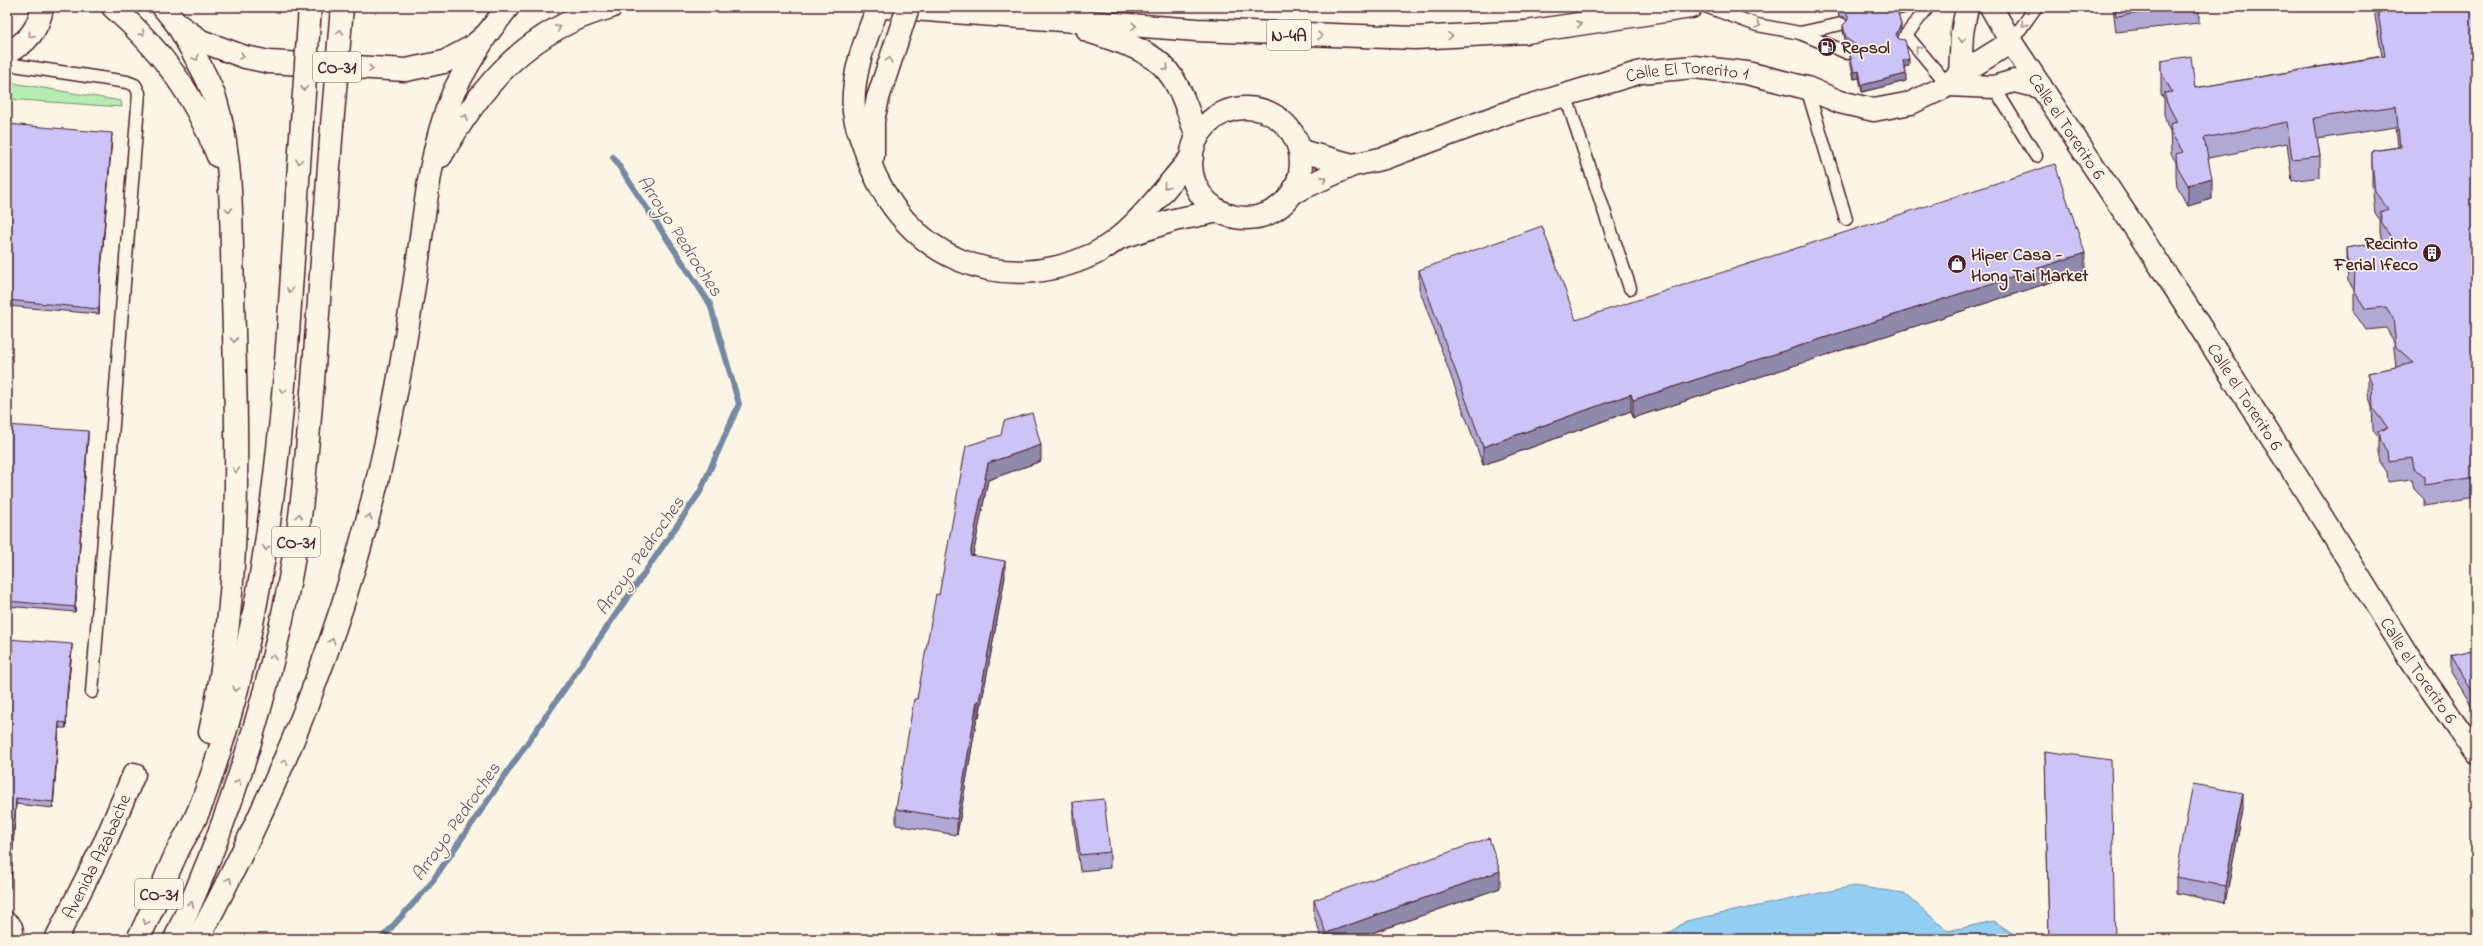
<svg xmlns="http://www.w3.org/2000/svg" width="2483" height="946" viewBox="0 0 2483 946" font-family="'Indie Flower',sans-serif">
<style>
.green{fill:#b5eeb1;stroke:#80866e}
.water{fill:#92cff3;stroke:#7589a3}
.lines{fill:none;stroke-linecap:round;stroke-linejoin:round}
.stream{stroke:#7589a3;stroke-width:6}
.lane-casing{stroke:#4a1f2b;stroke-width:15}
.street-casing{stroke:#4a1f2b;stroke-width:25}
.secondary-casing{stroke:#4a1f2b;stroke-width:25}
.primary-casing{stroke:#4a1f2b;stroke-width:25}
.highway-casing{stroke:#4a1f2b;stroke-width:25}
.lane{stroke:#fcf5e5;stroke-width:12}
.street{stroke:#fcf5e5;stroke-width:22}
.secondary{stroke:#fcf5e5;stroke-width:22}
.primary{stroke:#fcf5e5;stroke-width:22}
.highway{stroke:#fcf5e5;stroke-width:22}
.primary-bridge-casing{stroke:#4a1f2b;stroke-width:25;stroke-linecap:butt}
.highway-bridge-casing{stroke:#4a1f2b;stroke-width:25;stroke-linecap:butt}
.primary-bridge{stroke:#fcf5e5;stroke-width:22}
.highway-bridge{stroke:#fcf5e5;stroke-width:22}
.wall{fill:#afa9d4;stroke:#4a1f2b}
.shaded-wall{fill:#8f89ac;stroke:#4a1f2b}
.building{fill:#ccc4f6;stroke:#4a1f2b}
.oneway{stroke:#a38a88}
.labels{text-anchor:middle;stroke-width:3.5;stroke-linejoin:round;paint-order:stroke}
.shield{fill:#fcf5e5;stroke:#7f5f63;stroke-width:1}
.shield-label{font-size:17px;font-weight:bold;fill:#4a1f2b}
.poi-label{font-size:18px;font-weight:bold;fill:#4a1f2b;stroke:#fcf5e5;text-anchor:start}
.street-label{font-size:18px;fill:#4a1f2b;stroke:#fcf5e5}
.water-label{font-size:19px;font-style:italic;fill:#605467;stroke:#fcf5e5}
</style>
<rect width="100%" height="100%" fill="#fcf5e5"/>
<filter id="ink" filterUnits="userSpaceOnUse"><feTurbulence type="fractalNoise" baseFrequency=".025" numOctaves="2"/><feDisplacementMap in="SourceGraphic" scale="8" xChannelSelector="R" yChannelSelector="G"/><feConvolveMatrix kernelMatrix="1 2 1 2 8 2 1 2 1" color-interpolation-filters="sRGB"/></filter>
<g filter="url(#ink)">
<!-- green -->
<path class="green" d="M 7,82 L 121,101 L 122,107 L 7,99 Z"/>
<!-- water -->
<path class="water" d="M 1854,886 L 1904,893 L 1948,931 L 1994,921 L 2021,939 L 1661,939 L 1686,921 Z"/>
<g class="lines">
<!-- stream -->
<path class="stream" d="M 381,939 L 429,886 L 700,492 L 739,404 L 710,304 L 613,157"/>
<!-- lane casing -->
<g class="lane-casing">
<g id="lane">
<path d="M 1708,7 L 1757,25 L 1800,33 L 1841,24"/>
<path d="M 1895,9 L 1903,7"/>
<path d="M 1800,33 L 1848,53"/>
<path d="M 1906,35 L 1948,85"/>
<path d="M 1903,39 L 1928,7"/>
<path d="M 2011,42 L 2036,7"/>
<path d="M 7,64 L 127,82 L 135,85 L 139,93 L 92,692"/>
<path d="M 1994,87 L 2036,156"/>
<path d="M 1807,88 L 1846,219"/>
<path d="M 1566,97 L 1630,288"/>
<path d="M 7,918 C 16,922 20,930 14,939"/>
</g>
</g>
<!-- street casing -->
<g class="street-casing">
<g id="street">
<path id="s1" d="M 2011,42 L 2179,294 L 2302,485 L 2408,656 L 2476,754"/>
<path d="M 1960,74 L 1962,33 L 1967,7"/>
<path d="M 1948,85 L 1994,87 L 2014,81 L 2041,87"/>
<path id="s2" d="M 56,939 L 106,840 L 134,774"/>
</g>
</g>
<!-- secondary casing -->
<g class="secondary-casing">
<g id="secondary">
<circle cx="1246" cy="163" r="55"/>
<path d="M 1301,151 L 1353,165"/>
<path id="s3" d="M 1294,192 L 1353,165 L 1385,158 L 1509,112 L 1641,72 L 1694,67 L 1747,73 L 1807,88 L 1840,102 L 1874,110 L 1911,103 L 1943,88 L 1960,74 L 2011,42 L 1991,7"/>
</g>
</g>
<!-- primary casing -->
<g class="primary-casing">
<g id="primary">
<path d="M 163,7 L 177,24 L 201,41 L 245,57 L 269,62 L 406,70 L 444,62 L 472,47 L 487,34 L 508,7"/>
<path d="M 878,7 C 865,40 851,76 854,112 C 856,128 863,143 868,158 C 903,256 999,299 1094,254 C 1132,236 1164,188 1192,157"/>
<path d="M 886,7 L 1197,30 L 1415,38 L 1526,32 L 1691,7"/>
<path d="M 1088,31 C 1163,55 1173,61 1197,138"/>
<path d="M 7,52 C 27,44 39,28 42,7"/>
<path d="M 873,156 L 873,121 L 878,98"/>
<path d="M 1122,237 L 1174,220 L 1219,211"/>
</g>
</g>
<!-- highway casing -->
<g class="highway-casing">
<g id="highway">
<path d="M 113,7 C 162,51 194,94 218,156"/>
<path d="M 177,24 C 190,48 206,72 215,98 C 234,158 231,233 233,296 C 237,442 243,589 210,732"/>
<path d="M 441,156 C 482,84 528,29 611,7"/>
<path d="M 138,939 C 153,910 164,880 178,850 C 183,840 189,831 194,821 C 201,807 206,792 211,777 C 283,567 286,342 302,122"/>
<path d="M 175,939 C 233,813 274,681 296,544 C 305,490 308,435 313,381 C 320,296 326,211 332,126"/>
<path d="M 198,939 C 280,786 344,631 382,460 C 398,391 409,322 419,252 C 426,201 431,149 450,101 C 459,77 474,56 487,34"/>
</g>
</g>
<!-- lane -->
<use href="#lane" class="lane"/>
<!-- street -->
<use href="#street" class="street"/>
<!-- secondary -->
<use href="#secondary" class="secondary"/>
<!-- primary -->
<use href="#primary" class="primary"/>
<!-- highway -->
<use href="#highway" class="highway"/>
<!-- primary-bridge casing -->
<g class="primary-bridge-casing">
<path id="primary-bridge" d="M 878,98 L 908,7"/>
</g>
<!-- highway-bridge casing -->
<g class="highway-bridge-casing">
<g id="highway-bridge">
<path d="M 302,122 L 310,7"/>
<path d="M 332,126 L 342,7"/>
</g>
</g>
<!-- primary-bridge -->
<use href="#primary-bridge" class="primary-bridge"/>
<!-- highway-bridge -->
<use href="#highway-bridge" class="highway-bridge"/>
</g>
<!-- wall -->
<g class="wall">
<path d="M 1837,7 L 1889,7 L 1901,30 L 1898,37 L 1909,66 L 1904,67 L 1906,81 L 1862,92 L 1859,78 L 1854,79 L 1850,60 L 1850,54 L 1854,50 L 1846,44 L 1843,31 L 1843,25 L 1847,21 L 1844,17 L 1839,17 Z"/>
<path d="M 2113,7 L 2199,7 L 2199,23 L 2116,32 Z"/>
<path d="M 2375,7 L 2476,7 L 2476,498 L 2424,506 L 2424,499 L 2414,489 L 2412,479 L 2388,482 L 2387,472 L 2380,462 L 2378,452 L 2378,437 L 2373,430 L 2372,406 L 2368,395 L 2368,373 L 2396,367 L 2393,340 L 2386,328 L 2366,330 L 2354,312 L 2354,290 L 2348,281 L 2347,270 L 2347,248 L 2382,242 L 2380,233 L 2380,220 L 2375,213 L 2372,184 L 2372,151 L 2398,147 L 2396,127 L 2317,139 L 2320,156 L 2320,177 L 2292,181 L 2287,143 L 2208,158 L 2212,199 L 2188,206 L 2177,187 L 2176,176 L 2176,162 L 2171,154 L 2170,131 L 2167,125 L 2164,114 L 2164,99 L 2161,94 L 2161,61 L 2195,88 L 2382,56 L 2375,17 Z"/>
<path d="M 7,124 L 112,139 L 100,283 L 99,314 L 7,306 Z"/>
<path d="M 1419,270 L 1576,320 L 2085,271 L 1633,418 L 1631,411 L 1483,465 L 1419,288 Z"/>
<path d="M 7,425 L 88,437 L 75,612 L 7,606 Z"/>
<path d="M 1001,435 L 1041,461 L 988,480 L 973,555 L 1005,577 L 979,717 L 977,717 L 957,835 L 896,825 L 896,809 L 917,699 L 939,595 Z"/>
<path d="M 7,639 L 72,650 L 67,699 L 66,728 L 59,728 L 53,808 L 16,804 L 10,888 L 7,888 Z"/>
<path d="M 2476,649 L 2476,713 L 2451,672 L 2451,655 Z"/>
<path d="M 2045,751 L 2115,939 L 2049,939 Z"/>
<path d="M 1073,802 L 1110,852 L 1110,868 L 1080,871 L 1073,819 Z"/>
<path d="M 2243,810 L 2225,903 L 2176,893 L 2176,877 Z"/>
<path d="M 1500,888 L 1355,939 L 1322,939 L 1314,916 L 1314,900 Z"/>
</g>
<!-- shaded-wall -->
<g class="shaded-wall">
<path d="M 1901,24 L 1901,30 L 1896,41 L 1896,35 Z"/>
<path d="M 1909,59 L 1909,66 L 1903,67 L 1903,61 Z"/>
<path d="M 1859,71 L 1859,78 L 1854,79 L 1854,72 Z"/>
<path d="M 1906,74 L 1906,81 L 1862,92 L 1862,85 Z"/>
<path d="M 112,133 L 100,283 L 99,314 L 100,278 Z"/>
<path d="M 2212,178 L 2212,199 L 2188,206 L 2188,185 Z"/>
<path d="M 2085,253 L 2085,271 L 1633,418 L 1633,400 Z"/>
<path d="M 1631,394 L 1631,411 L 1483,465 L 1483,447 Z"/>
<path d="M 88,431 L 88,437 L 75,612 L 75,607 Z"/>
<path d="M 1041,445 L 1041,461 L 988,480 L 970,571 L 970,555 L 988,463 Z"/>
<path d="M 1005,561 L 1005,577 L 979,717 L 979,701 Z"/>
<path d="M 72,644 L 72,650 L 67,699 L 66,728 L 67,693 Z"/>
<path d="M 977,701 L 977,717 L 957,835 L 957,819 Z"/>
<path d="M 59,722 L 59,728 L 53,808 L 53,802 Z"/>
<path d="M 2243,793 L 2243,810 L 2225,903 L 2225,886 Z"/>
<path d="M 16,798 L 16,804 L 10,888 L 10,883 Z"/>
<path d="M 1500,871 L 1500,888 L 1355,939 L 1326,939 L 1326,933 Z"/>
</g>
<!-- building -->
<g class="building">
<path d="M 1838,7 L 1889,7 L 1890,8 L 1897,10 L 1901,24 L 1896,35 L 1899,39 L 1905,40 L 1909,59 L 1903,61 L 1906,74 L 1862,85 L 1859,71 L 1854,72 L 1850,54 L 1855,50 L 1855,45 L 1846,38 L 1843,25 L 1848,20 L 1848,16 L 1844,11 L 1839,10 Z"/>
<path d="M 2115,7 L 2193,7 L 2116,16 Z"/>
<path d="M 2377,7 L 2476,7 L 2476,477 L 2424,485 L 2424,477 L 2414,468 L 2412,458 L 2388,461 L 2387,451 L 2380,441 L 2378,431 L 2388,428 L 2373,409 L 2372,385 L 2368,373 L 2414,363 L 2396,347 L 2393,318 L 2386,307 L 2366,309 L 2354,291 L 2355,269 L 2348,260 L 2347,248 L 2393,240 L 2382,224 L 2380,212 L 2388,209 L 2375,192 L 2372,163 L 2372,151 L 2400,147 L 2396,106 L 2314,118 L 2320,156 L 2292,159 L 2287,122 L 2204,138 L 2212,178 L 2188,185 L 2177,166 L 2176,154 L 2183,152 L 2171,133 L 2170,124 L 2177,122 L 2167,103 L 2164,93 L 2172,92 L 2161,72 L 2161,61 L 2191,56 L 2195,88 L 2385,56 Z"/>
<path d="M 7,124 L 112,133 L 100,278 L 99,309 L 7,300 Z"/>
<path d="M 2055,164 L 2085,253 L 1633,400 L 1631,394 L 1483,447 L 1419,270 L 1542,226 L 1576,320 Z"/>
<path d="M 1032,413 L 1041,445 L 988,463 L 970,555 L 1005,561 L 979,701 L 977,701 L 957,819 L 896,809 L 914,699 L 917,699 L 936,594 L 939,595 L 966,446 L 1001,435 L 1004,421 Z"/>
<path d="M 7,425 L 88,431 L 75,607 L 7,601 Z"/>
<path d="M 7,639 L 72,644 L 67,693 L 66,723 L 59,722 L 53,802 L 16,798 L 10,883 L 7,882 Z"/>
<path d="M 2476,649 L 2476,697 L 2451,655 Z"/>
<path d="M 2045,751 L 2111,760 L 2115,939 L 2049,939 Z"/>
<path d="M 2193,784 L 2243,793 L 2225,886 L 2176,877 Z"/>
<path d="M 1104,799 L 1110,852 L 1080,855 L 1073,802 Z"/>
<path d="M 1489,838 L 1500,871 L 1326,933 L 1314,900 Z"/>
</g>
<!-- one-way arrows -->
<defs><path id="oneway-chevron" d="M-2-3.5L2.5 0L-2 3.5" fill="none" stroke-width="1.6" stroke-linecap="round" stroke-linejoin="round"/></defs>
<g class="oneway">
<use href="#oneway-chevron" transform="translate(1579 24) rotate(-8)"/>
<use href="#oneway-chevron" transform="translate(2024 24) rotate(125)"/>
<use href="#oneway-chevron" transform="translate(1758 25) rotate(15)"/>
<use href="#oneway-chevron" transform="translate(1134 26) rotate(4)"/>
<use href="#oneway-chevron" transform="translate(558 28) rotate(-27)"/>
<use href="#oneway-chevron" transform="translate(340 32) rotate(-85)"/>
<use href="#oneway-chevron" transform="translate(142 33) rotate(44)"/>
<use href="#oneway-chevron" transform="translate(31 35) rotate(128)"/>
<use href="#oneway-chevron" transform="translate(1320 36) rotate(1)"/>
<use href="#oneway-chevron" transform="translate(1450 36) rotate(-3)"/>
<use href="#oneway-chevron" transform="translate(1962 40) rotate(92)"/>
<use href="#oneway-chevron" transform="translate(1918 49) rotate(-130)"/>
<use href="#oneway-chevron" transform="translate(242 56) rotate(17)"/>
<use href="#oneway-chevron" transform="translate(196 58) rotate(61)"/>
<use href="#oneway-chevron" transform="translate(889 60) rotate(-72)"/>
<use href="#oneway-chevron" transform="translate(1166 68) rotate(48)"/>
<use href="#oneway-chevron" transform="translate(371 69) rotate(4)"/>
<use href="#oneway-chevron" transform="translate(304 88) rotate(94)"/>
<use href="#oneway-chevron" transform="translate(465 117) rotate(-56)"/>
<use href="#oneway-chevron" transform="translate(299 161) rotate(94)"/>
<use href="#oneway-chevron" transform="translate(1324 179) rotate(-24)"/>
<use href="#oneway-chevron" transform="translate(1166 186) rotate(131)"/>
<use href="#oneway-chevron" transform="translate(229 210) rotate(87)"/>
<use href="#oneway-chevron" transform="translate(290 290) rotate(94)"/>
<use href="#oneway-chevron" transform="translate(234 340) rotate(89)"/>
<use href="#oneway-chevron" transform="translate(283 391) rotate(94)"/>
<use href="#oneway-chevron" transform="translate(236 470) rotate(90)"/>
<use href="#oneway-chevron" transform="translate(299 516) rotate(-83)"/>
<use href="#oneway-chevron" transform="translate(369 517) rotate(-75)"/>
<use href="#oneway-chevron" transform="translate(266 548) rotate(98)"/>
<use href="#oneway-chevron" transform="translate(332 641) rotate(-71)"/>
<use href="#oneway-chevron" transform="translate(273 657) rotate(-76)"/>
<use href="#oneway-chevron" transform="translate(236 689) rotate(104)"/>
<use href="#oneway-chevron" transform="translate(285 762) rotate(-66)"/>
<use href="#oneway-chevron" transform="translate(238 782) rotate(-72)"/>
<use href="#oneway-chevron" transform="translate(229 880) rotate(-63)"/>
<use href="#oneway-chevron" transform="translate(191 904) rotate(-65)"/>
<use href="#oneway-chevron" transform="translate(146 922) rotate(114)"/>
</g>
</g>
<!-- icons -->
<defs>
<g id="fuel-disc" transform="scale(1)"><circle r="9.5" fill="#4a1f2b" stroke="#fcf5e5"/><path d="M-5.5-6h7V0h2V4h1.3V-2.5L3-4.5l.8-.8L6-3V5H2.5V1h-1V6h-7ZM-4.2-4.7v3.2H.2V-4.7Z" fill="#fff"/></g>
<g id="building-disc" transform="scale(1)"><circle r="9.5" fill="#4a1f2b" stroke="#fcf5e5"/><path d="M-4-6H4V6H1V3H-1V6H-4ZM-2.5-4.3h1.7v1.8h-1.7ZM.8-4.3h1.7v1.8H.8ZM-2.5-1h1.7V.8h-1.7ZM.8-1h1.7V.8H.8Z" fill="#fff"/></g>
<g id="shop-disc" transform="scale(1)"><circle r="9.5" fill="#4a1f2b" stroke="#fcf5e5"/><path d="M-5-2.5h2.3a2.7 3.5 0 0 1 5.4 0H5L5.5 6h-11ZM-1.5-2.5h3a1.5 2.3 0 0 0-3 0Z" fill="#fff"/></g>
</defs>
<g fill-rule="evenodd">
<use href="#fuel-disc" x="1827" y="47"/>
<use href="#building-disc" x="2432" y="253"/>
<use href="#shop-disc" x="1957" y="264"/>
</g>
<g class="labels">
<!-- shield labels -->
<g class="shield">
<rect x="1267" y="20" width="44" height="30" rx="3"/>
<rect x="313" y="52" width="48" height="30" rx="3"/>
<rect x="272" y="527" width="48" height="30" rx="3"/>
<rect x="135" y="879" width="48" height="30" rx="3"/>
</g>
<g class="shield-label">
<text x="1289" y="41">N-4A</text>
<text x="337" y="73">CO-31</text>
<text x="296" y="548">CO-31</text>
<text x="159" y="900">CO-31</text>
</g>
<!-- poi labels -->
<g class="poi-label">
<text x="1841" y="53">Repsol</text>
<text x="2418" y="249" text-anchor="end">Recinto<tspan x="2418" dy="21">Ferial Ifeco</tspan></text>
<text x="1971" y="260">Hiper Casa -<tspan x="1971" dy="21">Hong Tai Market</tspan></text>
</g>
<!-- street labels -->
<g class="street-label">
<text dy="6" stroke="none"><textPath href="#s3" startOffset="414">Calle El Torerito 1</textPath></text>
<text dy="6" stroke="none"><textPath href="#s1" startOffset="101">Calle el Torerito 6</textPath></text>
<text dy="6" stroke="none"><textPath href="#s1" startOffset="425">Calle el Torerito 6</textPath></text>
<text dy="6" stroke="none"><textPath href="#s1" startOffset="749">Calle el Torerito 6</textPath></text>
<text dy="6" stroke="none"><textPath href="#s2" startOffset="92">Avenida Azabache</textPath></text>
</g>
<!-- water labels -->
<g class="water-label">
<text transform="translate(681 235) rotate(57)" y="7">Arroyo Pedroches</text>
<text transform="translate(639 555) rotate(-55)" y="7">Arroyo Pedroches</text>
<text transform="translate(455 821) rotate(-55)" y="7">Arroyo Pedroches</text>
</g>
</g>
<!-- margin -->
<rect width="2483" height="946" fill="none" stroke="#fcf5e5" stroke-width="24"/>
<rect x="12" y="12" width="2459" height="922" fill="none" stroke="#4a1f2b" stroke-width="1.5" filter="url(#ink)"/>
</svg>
